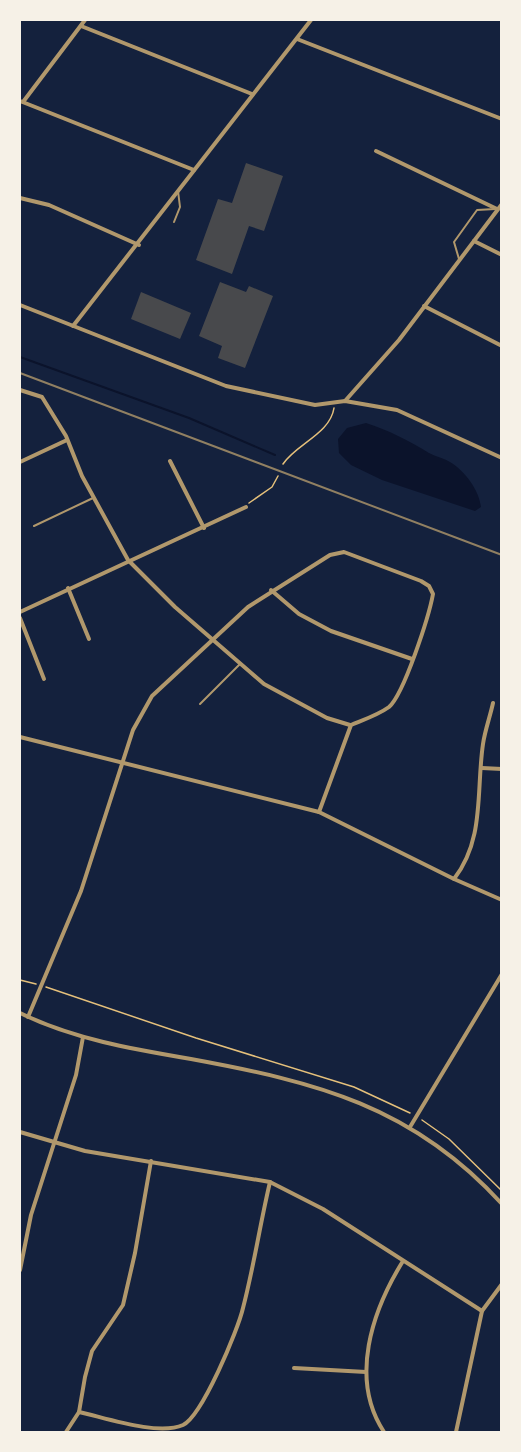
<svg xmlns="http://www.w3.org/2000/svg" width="521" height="1452" viewBox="0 0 521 1452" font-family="Montserrat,sans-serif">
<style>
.water{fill:#0b132b}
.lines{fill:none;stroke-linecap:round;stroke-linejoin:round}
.stream{stroke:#0b132b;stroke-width:2}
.building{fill:#48494c}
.path{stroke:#e5c07b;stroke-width:1.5}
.service{stroke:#b1986c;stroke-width:2}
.minor{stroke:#b1986c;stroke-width:4}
.rail{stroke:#918062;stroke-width:2}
</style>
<rect width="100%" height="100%" fill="#14213d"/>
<!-- water -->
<path class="water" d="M 366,423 C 390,431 408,440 429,453 C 436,457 444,458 450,462 C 465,471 479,490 481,507 L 475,511 L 382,480 L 351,465 L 339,453 L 338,439 L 347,428 Z"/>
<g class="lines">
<!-- stream -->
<path class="stream" d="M 20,357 L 189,418 L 275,455"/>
</g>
<!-- building -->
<g class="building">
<path d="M 246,163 L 283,176 L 264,231 L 249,226 L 232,274 L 196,260 L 218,199 L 232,203 Z"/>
<path d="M 220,282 L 246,292 L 249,286 L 273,296 L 245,368 L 218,358 L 222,346 L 199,336 Z"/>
<path d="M 141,292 L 191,313 L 180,339 L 131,319 Z"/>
</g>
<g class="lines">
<!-- path -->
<g class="path">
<path d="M 283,464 C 296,444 330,434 334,408"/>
<path d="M 249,503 L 272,487 L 278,476"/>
<path d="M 20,980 L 36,984"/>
<path d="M 46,987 L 196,1038 L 354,1087 L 410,1113"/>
<path d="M 422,1120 L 449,1139 L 502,1191"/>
</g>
<!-- service -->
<g class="service">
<path d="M 174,222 L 180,207 L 178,191"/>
<path d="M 459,259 L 454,242 L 477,210 L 495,209"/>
<path d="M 34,526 L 93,498"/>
<path d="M 200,704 L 240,664"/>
</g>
<!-- minor -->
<g class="minor">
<path d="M 81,26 L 252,94"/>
<path d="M 297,39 L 502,119"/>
<path d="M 20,101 L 194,170"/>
<path d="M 23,102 L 85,20"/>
<path d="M 376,151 L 497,209"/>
<path d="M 20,198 L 49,205 L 139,245"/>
<path d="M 474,241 L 502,255"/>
<path d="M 20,305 L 226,386 L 315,405 L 345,401 L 397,410 L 502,458"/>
<path d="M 424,306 L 502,346"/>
<path d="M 73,326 L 311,20"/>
<path d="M 20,390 L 42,397 L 66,436 L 82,476 L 128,560 L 175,607 L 264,684 L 327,718 L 350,725"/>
<path d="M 345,401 L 399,340 L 502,204"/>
<path d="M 170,461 L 204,528"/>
<path d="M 20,462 L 67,440"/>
<path d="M 68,588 L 89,639"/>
<path d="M 271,590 L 299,614 L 331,631 L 412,659"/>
<path d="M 20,612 L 246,507"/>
<path d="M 20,618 L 44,679"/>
<path d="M 20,737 L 319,812 L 454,879 L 502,900"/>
<path d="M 482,768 L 502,769"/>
<path d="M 454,879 C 485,839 476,791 483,744 C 485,730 490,717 493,703"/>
<path d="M 20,1013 C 73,1039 132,1049 191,1059 C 316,1082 413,1106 502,1204"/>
<path d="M 28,1017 L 81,891 L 133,730 L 152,696 L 248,607 L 330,555 L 344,552 L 421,581 L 429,586 L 433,594 C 429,616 404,694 389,707 C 378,715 363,720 351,725 L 319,812"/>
<path d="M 410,1127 L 502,974"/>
<path d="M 20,1132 L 85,1151 L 270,1182 L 323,1209 L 482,1311"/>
<path d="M 20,1270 L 31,1215 L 76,1075 L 83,1037"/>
<path d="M 294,1368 L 366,1372"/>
<path d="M 79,1412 C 106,1418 158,1436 183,1425 C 202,1416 238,1330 243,1308 C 254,1266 260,1224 270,1182"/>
<path d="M 66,1432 L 79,1412 L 85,1377 L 92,1351 L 123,1305 L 135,1253 L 151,1161"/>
<path d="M 384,1432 C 349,1379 372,1311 403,1261"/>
<path d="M 456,1432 L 482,1311 L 502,1284"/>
</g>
<!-- rail -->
<path class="rail" d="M 20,373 L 502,555"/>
</g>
<!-- border -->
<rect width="521" height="1452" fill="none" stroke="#f6f1e7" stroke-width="42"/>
</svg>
